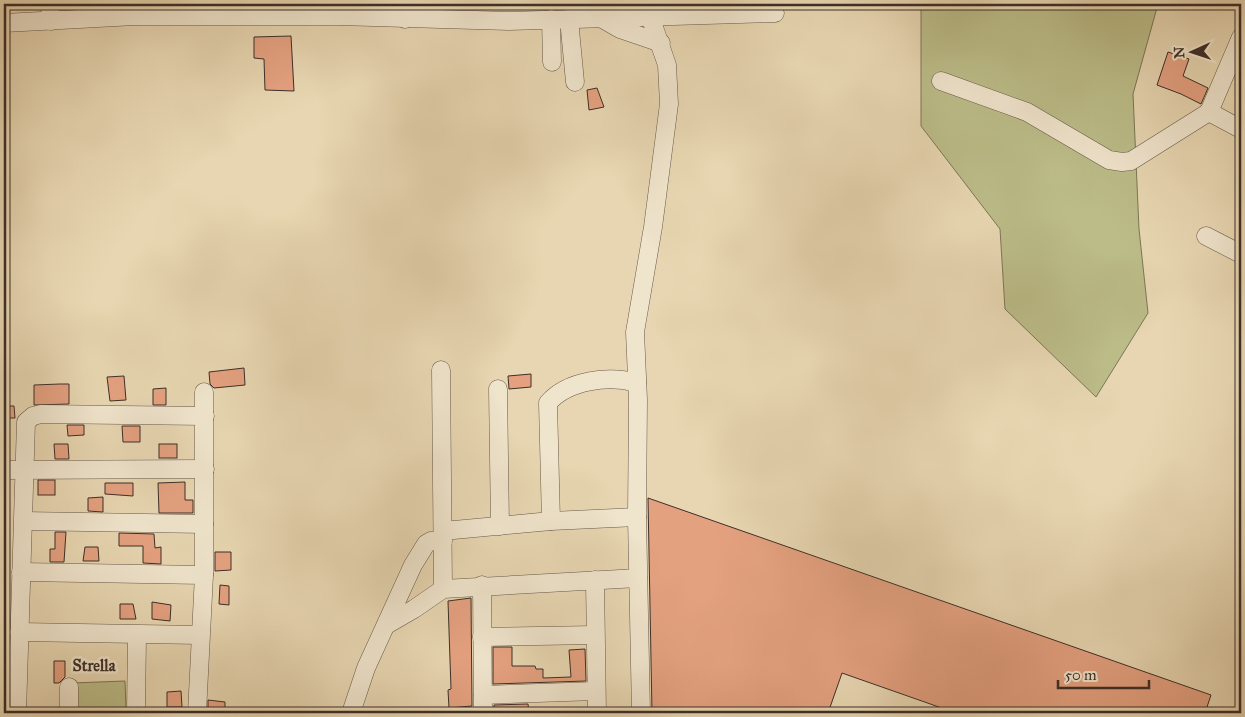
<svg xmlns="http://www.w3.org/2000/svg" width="1245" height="717" viewBox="0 0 1245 717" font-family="'IM FELL Great Primer',serif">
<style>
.green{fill:#bbbc88;stroke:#7c7658}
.building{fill:#e4a180;stroke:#3d2f28}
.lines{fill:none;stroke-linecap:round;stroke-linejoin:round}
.minor-casing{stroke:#68594a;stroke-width:19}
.minor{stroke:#efe4cc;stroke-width:18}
.labels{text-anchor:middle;stroke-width:5;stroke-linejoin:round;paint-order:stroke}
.neighbourhood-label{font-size:16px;font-weight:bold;fill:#3d2f28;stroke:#efe4cc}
</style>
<rect width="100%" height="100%" fill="#e7d6b1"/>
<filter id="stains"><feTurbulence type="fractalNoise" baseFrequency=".004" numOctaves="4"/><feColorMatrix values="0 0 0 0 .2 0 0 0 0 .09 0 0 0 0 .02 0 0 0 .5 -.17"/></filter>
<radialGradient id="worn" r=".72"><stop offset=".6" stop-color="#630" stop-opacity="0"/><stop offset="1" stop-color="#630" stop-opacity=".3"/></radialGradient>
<!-- green -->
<g class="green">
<path d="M 921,4 L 1158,4 L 1133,94 L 1139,229 L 1148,313 L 1096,397 L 1005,309 L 1000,229 L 921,126 Z"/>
<path d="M 125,681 L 126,709 L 73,711 L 72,683 Z"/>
</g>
<!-- building -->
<g class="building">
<path d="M 291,36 L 294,91 L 265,90 L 264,59 L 254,58 L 254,37 Z"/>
<path d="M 1168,52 L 1189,59 L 1183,76 L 1208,88 L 1201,104 L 1181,94 L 1157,85 Z"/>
<path d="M 597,88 L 604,107 L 589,110 L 587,90 Z"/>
<path d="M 244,368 L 245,385 L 214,388 L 210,384 L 209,372 Z"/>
<path d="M 531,374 L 531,387 L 509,389 L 508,376 Z"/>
<path d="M 124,376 L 126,400 L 110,401 L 107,377 Z"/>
<path d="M 60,384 L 69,384 L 69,404 L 34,405 L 34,385 Z"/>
<path d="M 166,388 L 166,405 L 153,405 L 153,389 Z"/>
<path d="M 4,406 L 14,406 L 15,418 L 4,418 Z"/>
<path d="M 67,425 L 84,425 L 84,435 L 68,436 Z"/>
<path d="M 122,426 L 140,426 L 140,442 L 123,442 Z"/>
<path d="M 54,444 L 68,444 L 69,459 L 55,459 Z"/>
<rect x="159" y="444" width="18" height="14"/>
<rect x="38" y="480" width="17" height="15"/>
<path d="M 185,482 L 185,500 L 193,500 L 193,513 L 159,513 L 158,483 Z"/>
<path d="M 105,483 L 133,483 L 133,496 L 105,494 Z"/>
<path d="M 103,497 L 103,512 L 88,511 L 88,498 Z"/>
<path d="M 648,498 L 1211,695 L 1205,713 L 956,713 L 842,673 L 828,713 L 652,713 Z"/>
<path d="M 55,532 L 66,532 L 64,562 L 50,562 L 50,549 L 55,549 Z"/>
<path d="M 119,533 L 154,534 L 155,548 L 161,547 L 161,564 L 143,563 L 143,546 L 119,546 Z"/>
<path d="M 85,547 L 98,547 L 99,561 L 83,561 Z"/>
<path d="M 215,552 L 231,552 L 231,570 L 215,571 Z"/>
<path d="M 220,585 L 229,586 L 229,605 L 219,604 Z"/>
<path d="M 471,598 L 472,706 L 449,708 L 448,690 L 451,689 L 448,601 Z"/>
<path d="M 152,602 L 171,605 L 170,621 L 152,619 Z"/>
<path d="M 120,604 L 133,604 L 136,619 L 120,619 Z"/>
<path d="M 493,647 L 512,647 L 512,666 L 535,666 L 536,669 L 543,669 L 543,678 L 571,677 L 569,650 L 585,649 L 586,681 L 493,684 Z"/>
<path d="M 54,661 L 65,661 L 65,677 L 59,683 L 54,683 Z"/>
<path d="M 181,691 L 182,707 L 167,707 L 167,692 Z"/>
<path d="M 208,700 L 225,702 L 225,713 L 208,713 Z"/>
<path d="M 528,704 L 529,713 L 494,713 L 494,705 Z"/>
</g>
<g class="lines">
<!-- minor casing -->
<g class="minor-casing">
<g id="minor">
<path d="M 50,4 L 51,21"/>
<path d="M 599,17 L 620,29 L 661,43"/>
<path d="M 405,19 L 406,4"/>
<path d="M 551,19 L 552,62"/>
<path d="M 569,19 L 575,82"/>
<path d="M 4,23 L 135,16 L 339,16 L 509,21 L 775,13"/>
<path d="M 941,81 L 1027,112 L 1109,160 L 1122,162 L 1131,161 L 1209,112 L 1241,129"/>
<path d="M 1209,112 L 1241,37"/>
<path d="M 1206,236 L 1241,254"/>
<path d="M 441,370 L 443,589"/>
<path d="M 498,389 L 500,526"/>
<path d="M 4,470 L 205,469"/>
<path d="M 24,521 L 204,524"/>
<path d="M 551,521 L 548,403 C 568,380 609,375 637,383"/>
<path d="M 443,531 L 551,521 L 637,517"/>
<path d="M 21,572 L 204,575"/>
<path d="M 595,580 L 597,713"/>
<path d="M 482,585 L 483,713"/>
<path d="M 388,624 L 414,609 L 443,589 L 638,578"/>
<path d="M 19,632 L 200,635"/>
<path d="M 482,637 L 595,635"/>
<path d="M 69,687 L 69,713"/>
<path d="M 483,695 L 596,691"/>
<path d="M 17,713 L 26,422 L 33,416 L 41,414 L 205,416"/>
<path d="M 136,713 L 137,635"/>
<path d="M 197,713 L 204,575 L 204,392"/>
<path d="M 351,713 L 366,668 L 413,565 L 426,544 L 431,541 L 443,541"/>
<path d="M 641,713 L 637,517 L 638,400 L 635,332 L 653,227 L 669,104 L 667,65 L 650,16"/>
</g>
</g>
<!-- minor -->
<use href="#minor" class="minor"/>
</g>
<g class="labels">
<!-- neighbourhood labels -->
<g class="neighbourhood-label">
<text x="94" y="671">Strella</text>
</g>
</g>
<!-- margin -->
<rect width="1245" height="717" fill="none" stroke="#e7d6b1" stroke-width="20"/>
<rect x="5" y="5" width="1235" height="707" fill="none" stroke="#3d2f28" stroke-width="2.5"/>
<rect x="10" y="10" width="1225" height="697" fill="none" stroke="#3d2f28"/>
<!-- north arrow -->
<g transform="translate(1192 52) rotate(267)" stroke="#efe4cc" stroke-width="4" paint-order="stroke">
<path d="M0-4L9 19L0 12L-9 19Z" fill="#3d2f28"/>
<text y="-8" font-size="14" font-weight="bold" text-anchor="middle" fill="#3d2f28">N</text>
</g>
<!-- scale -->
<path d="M1058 680v8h91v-8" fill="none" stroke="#3d2f28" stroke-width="2.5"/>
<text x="1065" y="680" font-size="15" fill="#3d2f28" stroke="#efe4cc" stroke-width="4" paint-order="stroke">50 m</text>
<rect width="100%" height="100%" filter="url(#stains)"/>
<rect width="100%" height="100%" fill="url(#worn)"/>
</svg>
